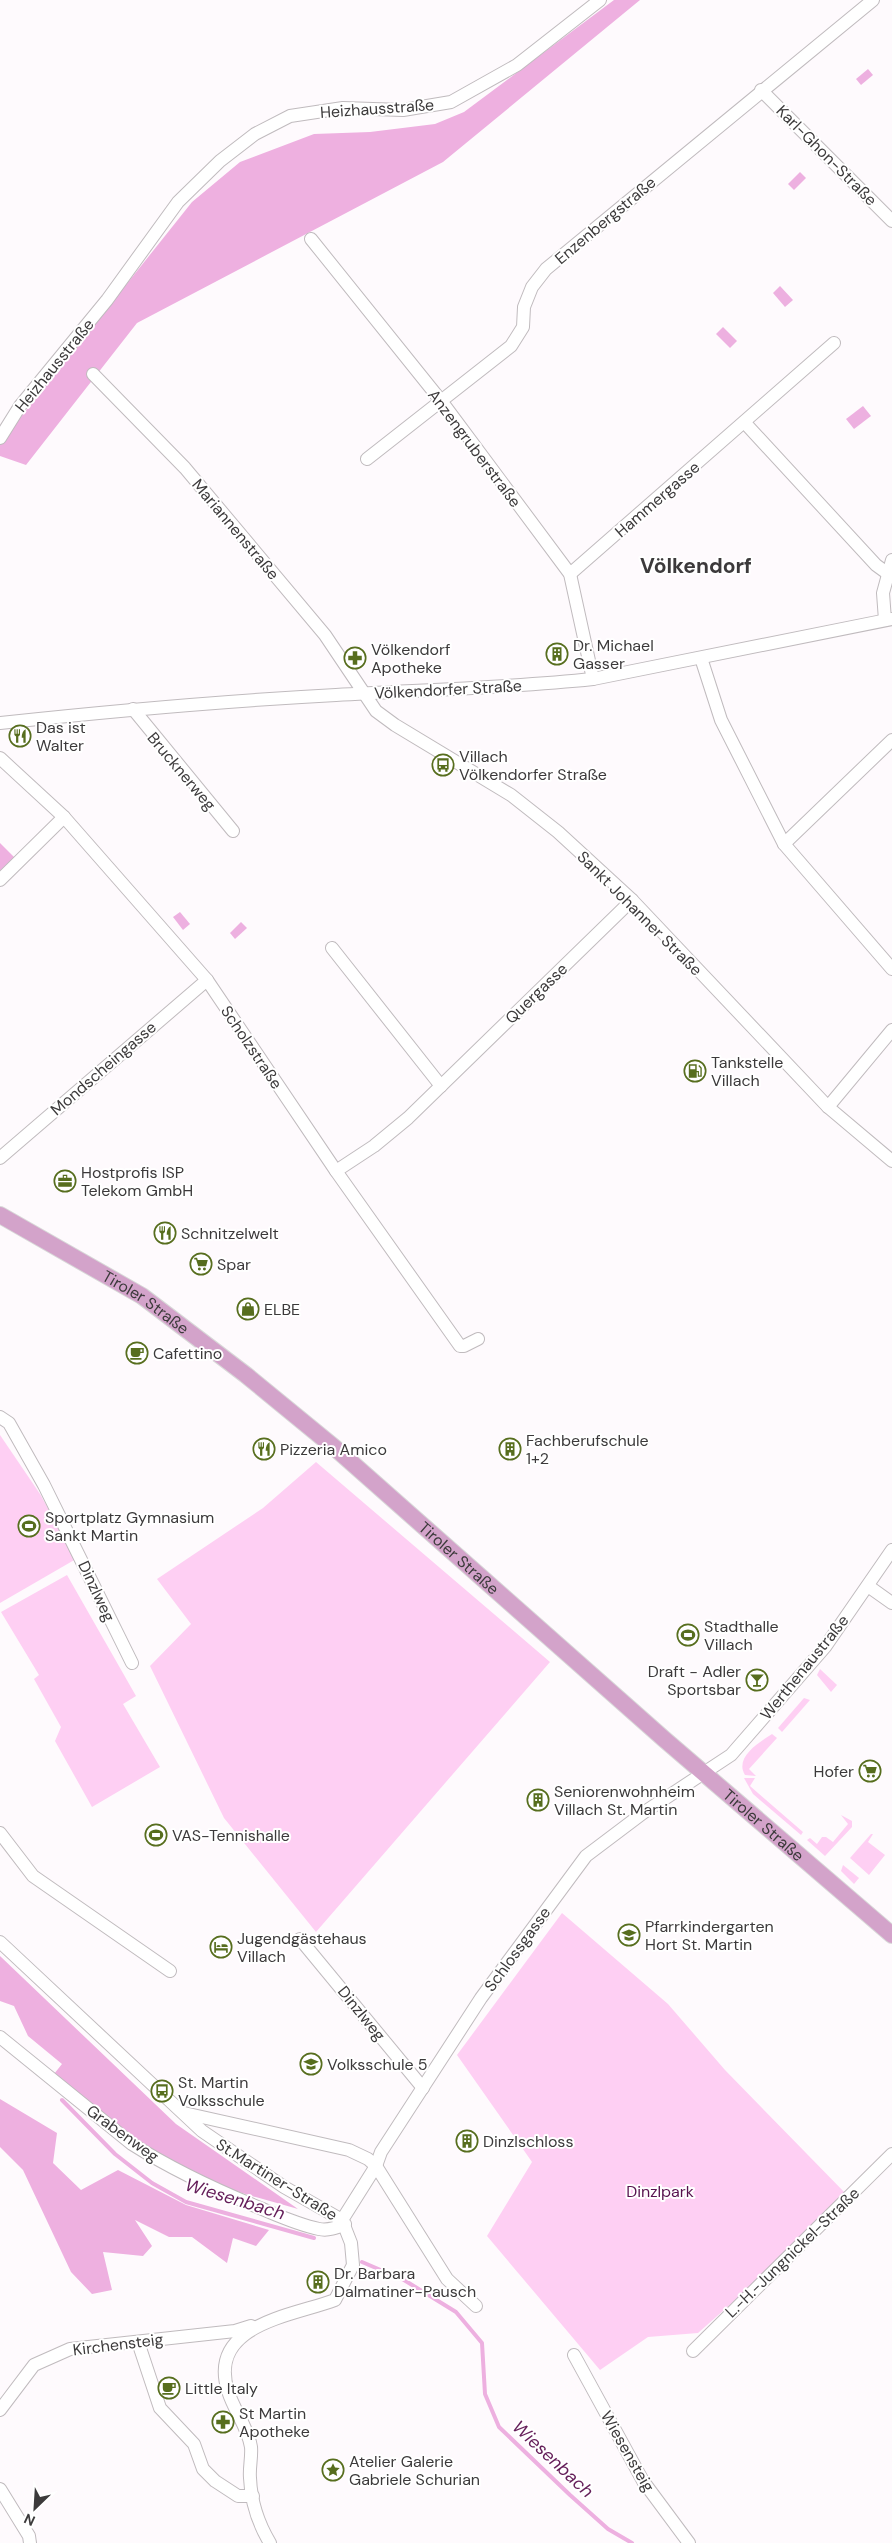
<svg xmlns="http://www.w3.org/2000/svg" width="892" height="2543" viewBox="0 0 892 2543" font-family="'DM Sans',sans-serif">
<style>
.green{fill:#fecff3}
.forest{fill:#eeb0e0}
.water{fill:#edb0e0}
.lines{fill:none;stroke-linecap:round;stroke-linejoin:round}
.stream{stroke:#edb0e0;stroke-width:4}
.minor-casing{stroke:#c0bbbe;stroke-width:14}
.major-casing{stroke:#d8d8d8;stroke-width:18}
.minor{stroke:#fff;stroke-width:12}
.major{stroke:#d3a3ca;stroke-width:16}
.labels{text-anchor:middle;stroke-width:4;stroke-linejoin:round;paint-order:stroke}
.street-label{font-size:16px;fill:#3c3a3b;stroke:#fff}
.poi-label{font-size:16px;fill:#3c3a3b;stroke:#fff;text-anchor:start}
.park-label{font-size:16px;fill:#57114e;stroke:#fff}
.water-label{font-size:18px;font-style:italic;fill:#641e59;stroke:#fff}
.district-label{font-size:21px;font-weight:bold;fill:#3c3a3b;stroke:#fff}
</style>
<rect width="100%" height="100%" fill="#fefafd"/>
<!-- green -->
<g class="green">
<path d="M 0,1435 L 40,1494 L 76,1559 L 0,1603 Z"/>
<path d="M 316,1462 L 550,1662 L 316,1932 L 224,1818 L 150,1666 L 191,1624 L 157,1579 L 263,1508 Z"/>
<path d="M 67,1575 L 136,1696 L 123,1704 L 160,1767 L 92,1807 L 55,1741 L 61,1727 L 34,1679 L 39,1675 L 1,1612 Z"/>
<path d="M 820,1669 L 837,1685 L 831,1692 L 817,1675 Z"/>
<path d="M 804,1698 L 810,1700 L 782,1732 L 778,1728 Z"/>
<path d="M 772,1734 L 777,1738 L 749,1769 L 756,1776 L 745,1775 C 734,1757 760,1742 772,1734 Z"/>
<path d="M 744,1778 L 755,1778 L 750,1786 L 803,1832 L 801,1835 L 753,1794 Z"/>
<path d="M 841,1815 L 852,1821 L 852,1827 L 825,1856 L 807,1840 L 810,1838 L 817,1844 L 822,1837 L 826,1837 L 833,1842 L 848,1824 Z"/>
<path d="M 871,1834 L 873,1834 L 868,1842 L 885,1855 L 869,1875 L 850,1858 Z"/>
<path d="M 843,1865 L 859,1878 L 854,1884 L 841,1871 Z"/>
<path d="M 562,1913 L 668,2004 L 725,2070 L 850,2198 L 698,2333 L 648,2337 L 600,2370 L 487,2236 L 532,2162 L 457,2055 Z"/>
</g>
<!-- forest -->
<g class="forest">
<path d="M 614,0 L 640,0 L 443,162 L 137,323 L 26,465 L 0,456 L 0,443 L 192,202 L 240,162 L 314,134 L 370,132 L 435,124 L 464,112 Z"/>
<path d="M 0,843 L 15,858 L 0,872 Z"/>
<path d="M 0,1956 L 176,2124 L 298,2209 C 263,2199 226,2190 193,2174 C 141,2150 98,2110 54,2074 L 62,2064 L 28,2036 L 14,2006 L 0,2001 Z"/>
<path d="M 0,2099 L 57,2133 L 53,2163 L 81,2190 L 118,2170 L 186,2205 L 269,2230 L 256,2246 L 233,2238 L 227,2263 L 192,2237 L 169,2237 L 135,2220 L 152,2246 L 143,2256 L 103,2252 L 112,2290 L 92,2294 L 71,2272 L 23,2170 L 0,2147 Z"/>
</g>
<!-- water -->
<g class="water">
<path d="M 868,69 L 873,75 L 861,85 L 856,79 Z"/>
<path d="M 800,172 L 806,178 L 794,190 L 788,184 Z"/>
<path d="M 780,286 L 793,300 L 785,307 L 773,293 Z"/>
<path d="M 723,327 L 737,341 L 730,348 L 716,334 Z"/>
<path d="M 863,406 L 871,416 L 854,429 L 846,419 Z"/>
<path d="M 180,912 L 190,924 L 183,930 L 173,917 Z"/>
<path d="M 241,922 L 247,928 L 235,939 L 230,933 Z"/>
</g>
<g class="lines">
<!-- stream -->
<g class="stream">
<path d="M 62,2100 L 115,2154 L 152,2183 L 186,2202 L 314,2238"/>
<path d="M 362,2262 L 404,2280 L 456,2312 L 482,2343 L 485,2394 L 499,2427 L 570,2495 L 608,2529 L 632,2543"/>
</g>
<!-- minor casing -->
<g class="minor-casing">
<g id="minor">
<path d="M 761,90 L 892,221"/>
<path d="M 311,239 L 442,402 L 570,574 L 593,679"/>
<path d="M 93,374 L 185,468 L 325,635 L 376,711 L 395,725 L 511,795 L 558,832 L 632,900 L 828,1107 L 892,1161"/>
<path d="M 745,423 L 876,565 L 887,573"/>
<path d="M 0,438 L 20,406 L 107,300 L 178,202 L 220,161 L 255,134 L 290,116 L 343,108 L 403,110 L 451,102 L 517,65 L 600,0"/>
<path d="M 367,459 L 511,346 L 523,327 L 524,307 L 532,287 L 546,269 L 873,0"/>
<path d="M 570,574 L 834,343"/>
<path d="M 885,620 L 883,593 L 892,560"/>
<path d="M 701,658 L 721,720 L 784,844 L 892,969"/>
<path d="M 133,709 L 233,831"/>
<path d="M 0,723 C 112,711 224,701 336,695 C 422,690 507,688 593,679 L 892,619"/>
<path d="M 0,758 L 64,817 L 207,980 L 336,1171 L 460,1346 L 464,1346 L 478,1339"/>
<path d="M 784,844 L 892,740"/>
<path d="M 0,880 L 64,817"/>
<path d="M 332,948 L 441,1086"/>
<path d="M 828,1107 L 892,1030"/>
<path d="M 0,1158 L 207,980"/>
<path d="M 336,1171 L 374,1146 L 408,1118 L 632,900"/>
<path d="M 0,1417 L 9,1423 L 44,1485 L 132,1663"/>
<path d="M 868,1586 L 892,1603"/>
<path d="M 0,1833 L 33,1876 L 170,1971"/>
<path d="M 300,1939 L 423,2088"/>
<path d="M 0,1942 L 202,2131 L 284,2187 L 342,2220 L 351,2243 L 353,2265 L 335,2300 C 293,2316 207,2324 228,2391 C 234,2411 248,2427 251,2447 C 252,2457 249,2468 250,2478 C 251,2502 258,2523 270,2543"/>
<path d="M 0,2037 L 132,2144 C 173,2170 216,2190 260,2208 C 279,2216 299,2225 319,2229 C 328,2231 336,2228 345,2224"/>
<path d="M 184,2113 L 349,2150 L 368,2159 L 376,2166 L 447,2279 L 476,2306"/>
<path d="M 342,2220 L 376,2166 L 381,2152 L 481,1998 L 586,1856 L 643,1813 L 731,1755 L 825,1647 L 892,1550"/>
<path d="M 138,2342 L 160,2408 L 194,2444 L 203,2469 L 215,2481 L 238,2496 L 253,2496"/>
<path d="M 693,2351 L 892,2154"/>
<path d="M 574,2355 L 643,2481 L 689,2543"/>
<path d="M 0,2410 L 34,2365 L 70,2349 L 235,2331 L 251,2326"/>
<path d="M 0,2489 L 29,2536 L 30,2543"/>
</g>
</g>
<!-- major casing -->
<g class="major-casing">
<g id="major">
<path id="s1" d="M 0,1215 L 142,1296 L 246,1375 L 335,1448 L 664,1739 L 892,1935"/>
</g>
</g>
<!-- minor -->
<use href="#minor" class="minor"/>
<!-- major -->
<use href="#major" class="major"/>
</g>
<!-- icons -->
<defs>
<g id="building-ring" transform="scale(1.125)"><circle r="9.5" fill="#fff" stroke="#576e1e" stroke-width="1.5"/><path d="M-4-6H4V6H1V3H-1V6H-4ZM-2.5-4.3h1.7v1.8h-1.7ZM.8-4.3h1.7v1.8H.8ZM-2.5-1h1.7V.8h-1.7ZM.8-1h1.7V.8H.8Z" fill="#576e1e"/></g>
<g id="pharmacy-ring" transform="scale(1.125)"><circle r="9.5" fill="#fff" stroke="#576e1e" stroke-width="1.5"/><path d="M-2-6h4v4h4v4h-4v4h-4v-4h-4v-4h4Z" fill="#576e1e"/></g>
<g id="restaurant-ring" transform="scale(1.125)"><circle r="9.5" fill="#fff" stroke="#576e1e" stroke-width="1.5"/><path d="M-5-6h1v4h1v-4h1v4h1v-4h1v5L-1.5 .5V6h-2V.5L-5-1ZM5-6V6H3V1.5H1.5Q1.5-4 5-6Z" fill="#576e1e"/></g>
<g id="bus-ring" transform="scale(1.125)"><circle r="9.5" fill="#fff" stroke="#576e1e" stroke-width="1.5"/><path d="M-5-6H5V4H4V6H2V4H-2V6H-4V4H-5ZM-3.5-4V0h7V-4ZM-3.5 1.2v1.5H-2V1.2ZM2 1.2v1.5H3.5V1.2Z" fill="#576e1e"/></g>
<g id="fuel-ring" transform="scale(1.125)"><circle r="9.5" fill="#fff" stroke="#576e1e" stroke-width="1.5"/><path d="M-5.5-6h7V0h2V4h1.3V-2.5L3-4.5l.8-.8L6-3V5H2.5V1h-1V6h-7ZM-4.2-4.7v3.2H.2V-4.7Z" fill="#576e1e"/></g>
<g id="office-ring" transform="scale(1.125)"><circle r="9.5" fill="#fff" stroke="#576e1e" stroke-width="1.5"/><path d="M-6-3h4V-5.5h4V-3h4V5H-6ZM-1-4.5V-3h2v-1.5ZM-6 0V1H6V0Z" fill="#576e1e"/></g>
<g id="supermarket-ring" transform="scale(1.125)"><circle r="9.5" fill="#fff" stroke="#576e1e" stroke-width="1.5"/><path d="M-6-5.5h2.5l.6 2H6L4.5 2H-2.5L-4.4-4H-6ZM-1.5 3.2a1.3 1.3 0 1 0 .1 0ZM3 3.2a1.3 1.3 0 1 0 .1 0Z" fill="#576e1e"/></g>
<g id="shop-ring" transform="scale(1.125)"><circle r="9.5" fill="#fff" stroke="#576e1e" stroke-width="1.5"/><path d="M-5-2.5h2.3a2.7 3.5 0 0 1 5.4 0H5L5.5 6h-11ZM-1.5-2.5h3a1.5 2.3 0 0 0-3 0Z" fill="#576e1e"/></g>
<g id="cafe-ring" transform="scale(1.125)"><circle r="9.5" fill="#fff" stroke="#576e1e" stroke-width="1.5"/><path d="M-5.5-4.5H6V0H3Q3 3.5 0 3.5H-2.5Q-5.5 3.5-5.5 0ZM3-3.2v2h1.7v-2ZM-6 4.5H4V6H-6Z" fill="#576e1e"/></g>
<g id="stadium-ring" transform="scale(1.125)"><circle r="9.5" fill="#fff" stroke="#576e1e" stroke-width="1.5"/><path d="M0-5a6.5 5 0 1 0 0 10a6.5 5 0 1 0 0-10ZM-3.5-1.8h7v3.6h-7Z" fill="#576e1e"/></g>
<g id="bar-ring" transform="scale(1.125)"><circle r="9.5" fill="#fff" stroke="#576e1e" stroke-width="1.5"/><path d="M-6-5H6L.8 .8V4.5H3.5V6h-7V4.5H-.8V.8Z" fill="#576e1e"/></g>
<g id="school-ring" transform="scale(1.125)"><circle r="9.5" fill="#fff" stroke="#576e1e" stroke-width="1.5"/><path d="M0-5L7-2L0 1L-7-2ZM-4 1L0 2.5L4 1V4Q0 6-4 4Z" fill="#576e1e"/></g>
<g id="hotel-ring" transform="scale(1.125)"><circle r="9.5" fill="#fff" stroke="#576e1e" stroke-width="1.5"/><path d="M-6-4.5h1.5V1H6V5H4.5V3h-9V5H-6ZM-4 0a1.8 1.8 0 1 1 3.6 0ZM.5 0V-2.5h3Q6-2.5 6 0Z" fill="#576e1e"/></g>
<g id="sight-ring" transform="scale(1.125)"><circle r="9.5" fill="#fff" stroke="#576e1e" stroke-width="1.5"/><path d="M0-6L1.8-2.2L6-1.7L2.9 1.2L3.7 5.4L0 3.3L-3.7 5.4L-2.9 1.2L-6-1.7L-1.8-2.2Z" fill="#576e1e"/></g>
</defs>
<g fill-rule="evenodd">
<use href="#building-ring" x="557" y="654"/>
<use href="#pharmacy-ring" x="355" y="658"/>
<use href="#restaurant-ring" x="20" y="736"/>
<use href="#bus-ring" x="443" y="765"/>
<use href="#fuel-ring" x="695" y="1071"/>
<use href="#office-ring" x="65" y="1181"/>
<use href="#restaurant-ring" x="165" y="1233"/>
<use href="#supermarket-ring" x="201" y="1264"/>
<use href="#shop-ring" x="248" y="1309"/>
<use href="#cafe-ring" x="137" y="1353"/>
<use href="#restaurant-ring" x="264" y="1449"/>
<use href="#building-ring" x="510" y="1449"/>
<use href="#stadium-ring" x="29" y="1526"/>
<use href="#stadium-ring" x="688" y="1635"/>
<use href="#bar-ring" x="757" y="1680"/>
<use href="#supermarket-ring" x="870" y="1771"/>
<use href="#building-ring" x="538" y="1800"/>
<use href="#stadium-ring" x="156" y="1835"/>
<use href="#school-ring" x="629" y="1935"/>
<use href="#hotel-ring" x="221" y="1947"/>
<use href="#school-ring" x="311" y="2064"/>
<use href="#bus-ring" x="162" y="2091"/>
<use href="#building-ring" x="467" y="2141"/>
<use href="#building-ring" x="318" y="2282"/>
<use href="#cafe-ring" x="169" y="2388"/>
<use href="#pharmacy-ring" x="223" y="2422"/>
<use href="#sight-ring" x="333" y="2470"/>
</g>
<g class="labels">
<!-- street labels -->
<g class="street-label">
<text transform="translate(377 108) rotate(-4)" y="6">Heizhausstraße</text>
<text transform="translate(827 155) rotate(45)" y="6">Karl-Ghon-Straße</text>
<text transform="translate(605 220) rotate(-40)" y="6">Enzenbergstraße</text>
<text transform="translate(54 365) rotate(-51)" y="6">Heizhausstraße</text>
<text transform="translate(475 448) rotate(53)" y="6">Anzengruberstraße</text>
<text transform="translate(657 499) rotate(-41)" y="6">Hammergasse</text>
<text transform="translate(236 529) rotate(50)" y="6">Mariannenstraße</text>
<text transform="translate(448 689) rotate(-3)" y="6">Völkendorfer Straße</text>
<text transform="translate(182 771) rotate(50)" y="6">Brucknerweg</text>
<text transform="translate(640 913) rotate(45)" y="6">Sankt Johanner Straße</text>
<text transform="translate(536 993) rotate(-44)" y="6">Quergasse</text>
<text transform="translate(252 1047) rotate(56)" y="6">Scholzstraße</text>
<text transform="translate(103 1068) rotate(-41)" y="6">Mondscheingasse</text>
<text dy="6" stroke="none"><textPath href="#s1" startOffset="170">Tiroler Straße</textPath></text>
<text dy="6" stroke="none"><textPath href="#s1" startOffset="575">Tiroler Straße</textPath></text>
<text transform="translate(97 1591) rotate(65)" y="6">Dinzlweg</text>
<text transform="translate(804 1667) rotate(-51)" y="6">Werthenaustraße</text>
<text dy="6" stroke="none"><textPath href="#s1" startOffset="980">Tiroler Straße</textPath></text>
<text transform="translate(517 1949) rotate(-54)" y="6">Schlossgasse</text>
<text transform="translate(362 2013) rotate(51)" y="6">Dinzlweg</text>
<text transform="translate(123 2133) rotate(36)" y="6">Grabenweg</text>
<text transform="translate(277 2179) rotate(32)" y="6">St.Martiner-Straße</text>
<text transform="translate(792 2252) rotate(-44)" y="6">L.-H.-Jungnickel-Straße</text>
<text transform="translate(118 2344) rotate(-7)" y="6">Kirchensteig</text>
<text transform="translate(628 2451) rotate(60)" y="6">Wiesensteig</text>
</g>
<!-- poi labels -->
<g class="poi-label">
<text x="573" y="651">Dr. Michael<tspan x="573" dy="18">Gasser</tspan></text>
<text x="371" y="655">Völkendorf<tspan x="371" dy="18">Apotheke</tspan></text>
<text x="36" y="733">Das ist<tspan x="36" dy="18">Walter</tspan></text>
<text x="459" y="762">Villach<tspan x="459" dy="18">Völkendorfer Straße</tspan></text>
<text x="711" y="1068">Tankstelle<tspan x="711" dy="18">Villach</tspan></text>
<text x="81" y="1178">Hostprofis ISP<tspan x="81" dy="18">Telekom GmbH</tspan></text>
<text x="181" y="1239">Schnitzelwelt</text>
<text x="217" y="1270">Spar</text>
<text x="264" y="1315">ELBE</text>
<text x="153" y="1359">Cafettino</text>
<text x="526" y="1446">Fachberufschule<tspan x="526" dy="18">1+2</tspan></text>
<text x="280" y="1455">Pizzeria Amico</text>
<text x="45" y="1523">Sportplatz Gymnasium<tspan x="45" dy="18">Sankt Martin</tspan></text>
<text x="704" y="1632">Stadthalle<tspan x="704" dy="18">Villach</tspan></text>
<text x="741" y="1677" text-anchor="end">Draft - Adler<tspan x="741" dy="18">Sportsbar</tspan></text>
<text x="854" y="1777" text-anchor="end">Hofer</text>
<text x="554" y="1797">Seniorenwohnheim<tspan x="554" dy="18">Villach St. Martin</tspan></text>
<text x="172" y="1841">VAS-Tennishalle</text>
<text x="645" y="1932">Pfarrkindergarten<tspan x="645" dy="18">Hort St. Martin</tspan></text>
<text x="237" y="1944">Jugendgästehaus<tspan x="237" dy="18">Villach</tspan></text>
<text x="327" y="2070">Volksschule 5</text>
<text x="178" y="2088">St. Martin<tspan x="178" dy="18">Volksschule</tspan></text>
<text x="483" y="2147">Dinzlschloss</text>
<text x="334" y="2279">Dr. Barbara<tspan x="334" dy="18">Dalmatiner-Pausch</tspan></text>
<text x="185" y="2394">Little Italy</text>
<text x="239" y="2419">St Martin<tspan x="239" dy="18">Apotheke</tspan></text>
<text x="349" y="2467">Atelier Galerie<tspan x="349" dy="18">Gabriele Schurian</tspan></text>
</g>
<!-- park labels -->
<g class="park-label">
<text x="660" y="2197">Dinzlpark</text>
</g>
<!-- water labels -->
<g class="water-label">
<text transform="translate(235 2199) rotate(17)" y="6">Wiesenbach</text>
<text transform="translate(553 2459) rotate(43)" y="6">Wiesenbach</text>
</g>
<!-- district labels -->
<g class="district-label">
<text x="696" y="573">Völkendorf</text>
</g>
</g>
<!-- north arrow -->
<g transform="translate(35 2508) rotate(205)" stroke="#ffffff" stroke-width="4" paint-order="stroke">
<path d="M0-4L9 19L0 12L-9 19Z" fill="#3c3a3b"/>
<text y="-8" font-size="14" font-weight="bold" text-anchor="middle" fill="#3c3a3b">N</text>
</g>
</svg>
